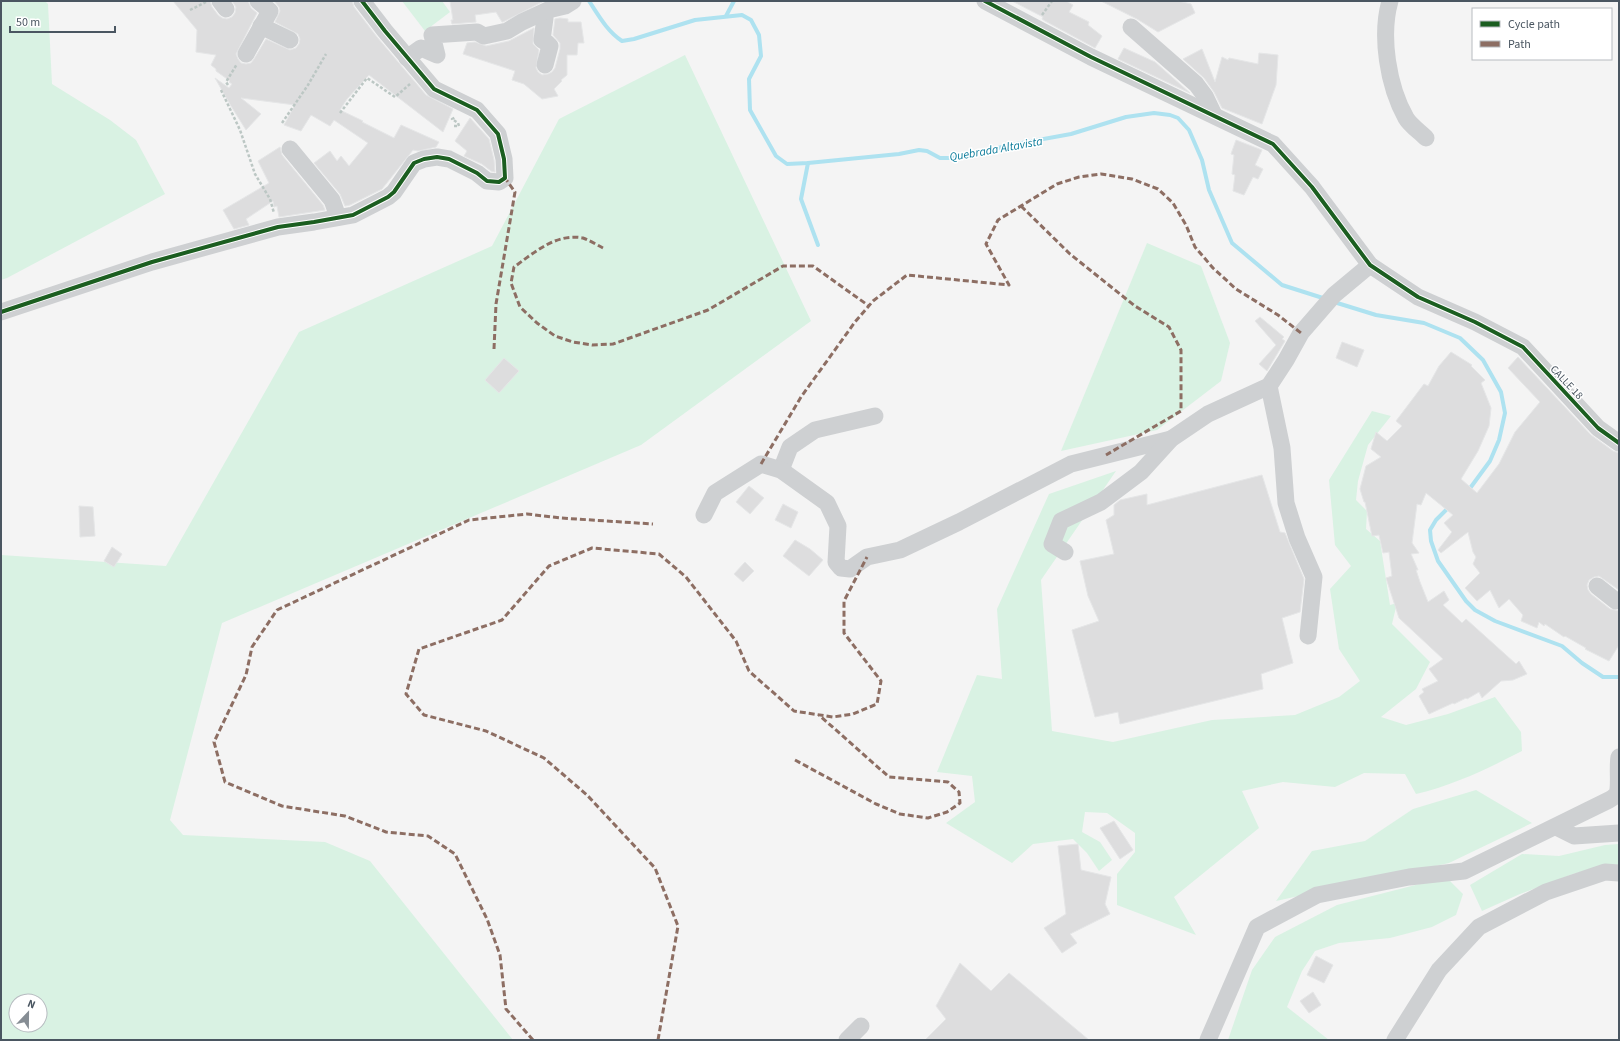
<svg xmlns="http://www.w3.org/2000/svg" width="1620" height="1041" viewBox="0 0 1620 1041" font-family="'Source Sans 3',sans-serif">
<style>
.green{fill:#d9f2e3;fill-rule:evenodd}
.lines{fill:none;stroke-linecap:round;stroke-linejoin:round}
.stream{stroke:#aee2f0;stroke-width:4}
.building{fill:#ddddde;stroke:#e5e6e7}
.path{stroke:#bcc7c4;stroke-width:2.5;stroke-dasharray:3 2;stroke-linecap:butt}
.minor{stroke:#ced0d2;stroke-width:17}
.quiet{stroke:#8d6e63;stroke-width:3;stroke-dasharray:6 3;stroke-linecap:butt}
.cycleway-casing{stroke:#fff;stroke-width:6}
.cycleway{stroke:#1b5e20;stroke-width:4}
.labels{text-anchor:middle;stroke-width:3;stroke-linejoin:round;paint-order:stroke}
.street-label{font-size:11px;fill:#4a5661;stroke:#fff}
.water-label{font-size:12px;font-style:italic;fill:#0c7c9b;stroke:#fff}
</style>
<rect width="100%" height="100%" fill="#f4f4f4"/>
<!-- green -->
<g class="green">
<path d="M 1,1 L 45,1 L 48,4 L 52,84 L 110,120 L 136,140 L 165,194 L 7,278 L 1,280 Z"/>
<path d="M 402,1 L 442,1 L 450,12 L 425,31 Z"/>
<path d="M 685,55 L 811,321 L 641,445 L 222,623 L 170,820 L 183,835 L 325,842 L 370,861 L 513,1040 L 1,1040 L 1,555 L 166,566 L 299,332 L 492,246 L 559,119 ZM 16,1001 L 40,1001 L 40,1025 L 16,1025 Z"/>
<path d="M 1147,243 L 1201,266 L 1230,343 L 1221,381 L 1157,430 L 1061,451 Z"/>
<path d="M 1372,411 L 1391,416 L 1368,445 L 1358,481 L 1356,500 L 1367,511 L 1366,529 L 1380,541 L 1390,605 L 1397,603 L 1392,624 L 1430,662 L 1416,689 L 1381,717 L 1406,725 L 1448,714 L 1495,697 L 1521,732 L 1522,751 C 1487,769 1454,785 1416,794 L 1405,774 L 1364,773 L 1335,787 L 1283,782 L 1242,791 L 1259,828 L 1174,897 L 1196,935 L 1117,905 L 1117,874 L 1135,852 L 1135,833 L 1107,813 L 1085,812 L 1082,832 L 1100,842 L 1112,860 L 1099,871 L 1087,853 L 1073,839 L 1033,844 L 1012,863 L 946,823 L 975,802 L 972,776 L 937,772 L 977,675 L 1002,679 L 997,609 L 1049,494 L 1116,471 L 1041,580 L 1052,731 L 1113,742 L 1212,720 L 1295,715 L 1339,697 L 1360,681 L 1339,649 L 1330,589 L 1351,566 L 1335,545 L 1329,480 Z"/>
<path d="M 1476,790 L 1532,823 L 1449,863 L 1276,901 L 1312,851 L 1365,841 L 1413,809 Z"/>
<path d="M 1619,844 L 1619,865 L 1608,864 L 1573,874 L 1520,894 L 1482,911 L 1470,885 L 1522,854 L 1559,856 L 1605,845 Z"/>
<path d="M 1439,879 L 1450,881 L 1463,894 L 1456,915 L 1432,927 L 1390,938 L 1339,943 L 1315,951 L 1302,971 L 1287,1007 L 1329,1040 L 1228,1040 L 1252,970 L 1275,937 L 1337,905 Z"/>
</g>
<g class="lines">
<!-- stream -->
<g class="stream">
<path d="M 589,1 C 599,16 607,31 622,41 L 634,39 L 695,20 L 742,15 L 751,20 L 759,35 L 761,56 L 749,79 L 750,110 L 776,156 L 787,164 L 808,163 L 899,154 L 919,150 L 927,151 L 940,158 L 953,158 L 1011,145 L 1071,134 L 1126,117 L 1154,113 L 1170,115 L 1178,118 L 1189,130 L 1202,160 L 1209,190 L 1232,243 L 1282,285 L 1326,299"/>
<path d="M 726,16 L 734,1"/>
<path d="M 808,163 L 801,199 L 818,245"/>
<path d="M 1334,302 L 1376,315 L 1424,323 L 1460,338 L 1483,360 L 1501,392 L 1505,413 L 1499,440 L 1490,461 L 1468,491"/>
<path d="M 1449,507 L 1436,520 L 1430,530 L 1431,541 L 1438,561 L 1466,601 L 1475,610 L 1495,621 L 1562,646 L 1582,663 L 1603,677 L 1619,677"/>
</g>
</g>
<!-- building -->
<g class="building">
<path d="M 173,1 L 210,1 L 212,7 L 218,15 L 222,18 L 227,19 L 232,17 L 235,13 L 236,7 L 232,1 L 248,1 L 251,8 L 257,13 L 236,54 L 238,59 L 241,63 L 246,64 L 251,63 L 254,59 L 266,39 L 290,50 L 296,48 L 299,44 L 300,39 L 298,34 L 275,22 L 280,11 L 279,7 L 274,1 L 352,1 L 354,7 L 377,37 L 426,95 L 453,109 L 443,132 L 369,75 L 347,99 L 340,110 L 363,121 L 362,122 L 394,138 L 401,125 L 439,142 L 436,147 L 418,151 L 413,150 L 382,189 L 350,205 L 345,206 L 340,194 L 314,163 L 330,151 L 337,161 L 341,156 L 349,166 L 368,143 L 334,120 L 330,126 L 311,115 L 301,131 L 284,125 L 295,105 L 241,98 L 261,114 L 246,130 L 231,106 L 215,78 L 229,88 L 232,84 L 229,82 L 230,81 L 216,71 L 216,69 L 211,65 L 216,55 L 196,52 L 197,30 Z"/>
<path d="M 450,1 L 544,1 L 503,22 L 502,22 L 496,12 L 475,15 L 476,22 L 452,24 L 451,20 L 453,20 Z"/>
<path d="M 1012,1 L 1066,1 L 1073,5 L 1069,12 L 1089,22 L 1088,25 L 1102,36 L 1095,48 L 1045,21 L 1042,19 L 1043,17 Z"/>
<path d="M 1101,1 L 1178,1 L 1191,4 L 1195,13 L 1158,32 L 1137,19 Z"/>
<path d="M 560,18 L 568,19 L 568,22 L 581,22 L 584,43 L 578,43 L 577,55 L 567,55 L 567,75 L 561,80 L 562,81 L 554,89 L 558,96 L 542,99 L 524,84 L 512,80 L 515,71 L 463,54 L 467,43 L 475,42 L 486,46 L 509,41 L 534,28 L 533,44 L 539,50 L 536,68 L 538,72 L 542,75 L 548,74 L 552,72 L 555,68 L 560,49 L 560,43 L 553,35 L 555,19 Z"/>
<path d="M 1124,48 L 1155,62 L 1190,93 L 1118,59 Z"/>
<path d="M 1202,49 L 1215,82 L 1222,57 L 1228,60 L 1229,58 L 1258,64 L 1259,53 L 1278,55 L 1276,85 L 1262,124 L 1222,108 L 1214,92 L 1204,78 L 1183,59 Z"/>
<path d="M 470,118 L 489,139 L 494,160 L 495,172 L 491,171 L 482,164 L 464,156 L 467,151 L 455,141 Z"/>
<path d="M 1236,140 L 1262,150 L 1255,165 L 1263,169 L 1258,179 L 1253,177 L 1244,195 L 1233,191 L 1235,175 L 1232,174 L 1234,155 L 1231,154 Z"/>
<path d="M 280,147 L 282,155 L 323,205 L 325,210 L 279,217 L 277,206 L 274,207 L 273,201 L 246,219 L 249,225 L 234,229 L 223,210 L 269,183 L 258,161 Z"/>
<path d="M 1260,317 L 1284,337 L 1282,339 L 1285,341 L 1267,371 L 1259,364 L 1276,345 L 1255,321 Z"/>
<path d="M 1342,342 L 1364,350 L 1357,367 L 1336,358 Z"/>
<path d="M 1451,352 L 1472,365 L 1471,366 L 1485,380 L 1481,383 L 1491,408 L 1489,426 L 1478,451 L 1461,479 L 1477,493 L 1499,464 L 1515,432 L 1540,402 L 1508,368 L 1518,357 L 1591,435 L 1613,451 L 1619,453 L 1619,590 L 1599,576 L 1594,577 L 1589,580 L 1587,585 L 1588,590 L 1591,594 L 1610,609 L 1619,611 L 1619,645 L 1609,661 L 1585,649 L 1586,648 L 1565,636 L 1564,637 L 1545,624 L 1544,626 L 1539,622 L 1537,628 L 1521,621 L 1523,615 L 1509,599 L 1499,608 L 1490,590 L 1477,601 L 1465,588 L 1480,573 L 1473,564 L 1476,557 L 1473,552 L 1468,532 L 1441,553 L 1438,550 L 1452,532 L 1444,523 L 1453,515 L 1426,493 L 1421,505 L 1417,504 L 1412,543 L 1419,553 L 1411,554 L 1418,570 L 1416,570 L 1420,582 L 1428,602 L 1444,591 L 1449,600 L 1443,605 L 1462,623 L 1466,619 L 1516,664 L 1519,661 L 1527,674 L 1513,680 L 1501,681 L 1482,698 L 1479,692 L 1467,699 L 1466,698 L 1454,704 L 1453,703 L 1429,714 L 1419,696 L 1424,692 L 1422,689 L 1438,681 L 1429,669 L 1443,659 L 1399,618 L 1386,578 L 1392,576 L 1389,552 L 1383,553 L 1379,535 L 1372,536 L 1365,502 L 1364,502 L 1360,489 L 1366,466 L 1381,457 L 1371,449 L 1376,432 L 1387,441 L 1402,426 L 1396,421 L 1424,384 L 1428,386 L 1439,366 Z"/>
<path d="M 504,358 L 519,371 L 499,393 L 485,380 Z"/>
<path d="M 1262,475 L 1280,532 L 1285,533 L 1304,579 L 1300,612 L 1282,618 L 1293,663 L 1261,674 L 1263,689 L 1120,724 L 1118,712 L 1095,717 L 1072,630 L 1099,621 L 1088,596 L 1080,561 L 1114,554 L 1106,520 L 1114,515 L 1114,505 L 1120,500 L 1147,494 L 1147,505 Z"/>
<path d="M 749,486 L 764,498 L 750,514 L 736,502 Z"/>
<path d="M 783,504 L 798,512 L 791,528 L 775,520 Z"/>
<path d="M 79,506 L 93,507 L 95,536 L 80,537 Z"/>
<path d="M 795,540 L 810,549 L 823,560 L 809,576 L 783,556 Z"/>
<path d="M 112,547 L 122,554 L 114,567 L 104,561 Z"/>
<path d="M 745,562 L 754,571 L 743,582 L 734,574 Z"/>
<path d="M 1114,821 L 1133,850 L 1120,859 L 1100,828 Z"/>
<path d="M 1078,844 L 1081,870 L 1111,877 L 1105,904 L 1110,914 L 1070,934 L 1077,943 L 1062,953 L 1044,928 L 1066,914 L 1058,846 Z"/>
<path d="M 1316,956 L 1333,965 L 1324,983 L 1307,975 Z"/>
<path d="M 960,963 L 991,991 L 1009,973 L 1089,1040 L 925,1040 L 946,1019 L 936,1006 Z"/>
<path d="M 1313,992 L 1321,1005 L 1309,1013 L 1300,1001 Z"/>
</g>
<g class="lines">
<!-- path -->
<g class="path">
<path d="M 190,10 L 206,2"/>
<path d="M 1042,15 L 1052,1"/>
<path d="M 228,85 L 226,82 L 237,64"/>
<path d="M 221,90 L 240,130 L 255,174 L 270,199 L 274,213"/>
<path d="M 340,113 L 367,78 L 395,97 L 410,84"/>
<path d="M 282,123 L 308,85 L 326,54"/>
<path d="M 454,126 L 459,126 L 458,123 L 452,119 L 456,117"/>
</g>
<!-- minor -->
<g class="minor">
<path d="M 220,1 L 226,9"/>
<path d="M 985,1 L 1091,57 L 1273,144 L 1312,187 L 1370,265 L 1418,297 L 1475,322 L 1523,347 L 1598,428 L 1619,443"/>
<path d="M 1390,1 C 1380,36 1388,86 1406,118 C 1410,125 1420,132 1426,138"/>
<path d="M 544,13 L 545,18 L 542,40 L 547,43 L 550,46 L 545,65"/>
<path d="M 261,26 L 290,40"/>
<path d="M 1131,27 L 1196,84 L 1205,96 L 1214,115"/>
<path d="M 246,54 L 270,11 L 258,1"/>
<path d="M 407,58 L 421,48 L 437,55 L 432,35 L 477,32 L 484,36 L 507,31 L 522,22 L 548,10 L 565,6 L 573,1"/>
<path d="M 290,149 L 332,200 L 338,217"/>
<path d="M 1,312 L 152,262 L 278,227 L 314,222 L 353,215 L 388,197 L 394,192 L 414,163 L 424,159 L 437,157 L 449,159 L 477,173 L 487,181 L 499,182 L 505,178 L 504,159 L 498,134 L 477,110 L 434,89 L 385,31 L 362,1"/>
<path d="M 1269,386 L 1282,448 L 1286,503 L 1297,538 L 1314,577 L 1308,636"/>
<path d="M 781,470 L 790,447 L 815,430 L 875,416"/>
<path d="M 704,515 L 715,493 L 761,464 L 781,470 L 827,503 L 838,526 L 836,562 L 841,568 L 850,569 L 867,557 L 900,550 L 959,522 L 1071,464 L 1171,439"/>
<path d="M 1065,552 L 1052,544 L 1061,521 L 1101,502 L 1141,472 L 1171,439 L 1208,414 L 1269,386 L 1286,360 L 1301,333 L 1334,295 L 1370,265"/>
<path d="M 1597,586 L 1616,601 L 1619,600"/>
<path d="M 1556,827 L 1574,836 L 1619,833"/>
<path d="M 847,1040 L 861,1026"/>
<path d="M 1208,1040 L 1257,927 L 1317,895 L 1409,877 L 1464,871 L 1609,800 C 1611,799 1615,796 1617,794 C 1620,786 1617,767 1619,757"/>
<path d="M 1395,1040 L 1439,970 L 1479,927 L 1546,892 L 1605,872 L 1619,873"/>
</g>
<!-- quiet -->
<g class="quiet">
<path d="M 1021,206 L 1070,254 L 1135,306 L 1169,327 L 1181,350 L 1181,411 L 1106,455"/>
<path d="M 603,248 C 597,245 589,240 583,238 C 556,233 535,252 514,267 L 511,283 L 520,307 L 537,323 L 555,336 L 573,342 L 592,345 L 613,344 L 708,310 L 783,266 L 813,266 L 869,306"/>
<path d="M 494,349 L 496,304 L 515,192 L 505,178"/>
<path d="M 761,464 L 801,397 L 855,322 L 873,301 L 907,275 L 1009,285 L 986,244 L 998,220 L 1057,184 L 1079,177 L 1101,174 L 1132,179 L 1158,189 L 1173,203 L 1186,225 L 1195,247 L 1213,268 L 1236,289 L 1278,315 L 1301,333"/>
<path d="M 795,760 L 876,804 L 900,814 L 928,818 L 947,812 L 960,803 L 959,792 L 948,782 L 889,777 L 819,715"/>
<path d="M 533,1040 L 506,1009 L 500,955 L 487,919 L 455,854 L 428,836 L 386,832 L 345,816 L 282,806 L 225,782 L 214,742 L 246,675 L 252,647 L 277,610 L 469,520 L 527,514 L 561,518 L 653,524"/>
<path d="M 658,1040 L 678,926 L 655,868 L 587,795 L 544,758 L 486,731 L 424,715 L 406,694 L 419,649 L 502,620 L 549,566 L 592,548 L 659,554 L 686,577 L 736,641 L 749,671 L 794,711 L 833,717 L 853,714 L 877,704 L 881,681 L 844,633 L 844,601 L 867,557"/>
</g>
<!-- cycleway casing -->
<g class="cycleway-casing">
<g id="cycleway">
<path d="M 985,1 L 1091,57 L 1273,144 L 1312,187 L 1370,265 L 1418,297 L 1475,322 L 1523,347 L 1598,428 L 1619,443"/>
<path d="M 1,312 L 152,262 L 278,227 L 314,222 L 353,215 L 388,197 L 394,192 L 414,163 L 424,159 L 437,157 L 449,159 L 477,173 L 487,181 L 499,182 L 505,178 L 504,159 L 498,134 L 477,110 L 434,89 L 385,31 L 362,1"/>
</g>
</g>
<!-- cycleway -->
<use href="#cycleway" class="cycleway"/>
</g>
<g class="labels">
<!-- street labels -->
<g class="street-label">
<text transform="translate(1567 382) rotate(47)" y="4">CALLE 18</text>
</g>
<!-- water labels -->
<g class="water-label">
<text transform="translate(996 149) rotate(-10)" y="4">Quebrada Altavista</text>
</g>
</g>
<!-- border -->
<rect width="1620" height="1041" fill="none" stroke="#4a5661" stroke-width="4"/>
<!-- legend -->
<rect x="1472" y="8" width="140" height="52" fill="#ffffff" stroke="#b7bbc0"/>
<rect x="1480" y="21" width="20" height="6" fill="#1b5e20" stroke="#b7bbc0"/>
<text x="1508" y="28" font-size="12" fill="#4a5661">Cycle path</text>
<rect x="1480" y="41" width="20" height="6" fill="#8d6e63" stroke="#b7bbc0"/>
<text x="1508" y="48" font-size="12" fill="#4a5661">Path</text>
<!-- north arrow -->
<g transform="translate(28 1013) rotate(22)"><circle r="19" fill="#ffffff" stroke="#b7bbc0"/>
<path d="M0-3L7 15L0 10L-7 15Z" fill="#868d94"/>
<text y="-6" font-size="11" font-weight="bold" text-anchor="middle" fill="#4a5661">N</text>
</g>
<!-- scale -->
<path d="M10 26v6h105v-6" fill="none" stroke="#4a5661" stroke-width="2"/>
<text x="16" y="26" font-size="12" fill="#4a5661" stroke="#ffffff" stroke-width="3" paint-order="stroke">50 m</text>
</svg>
